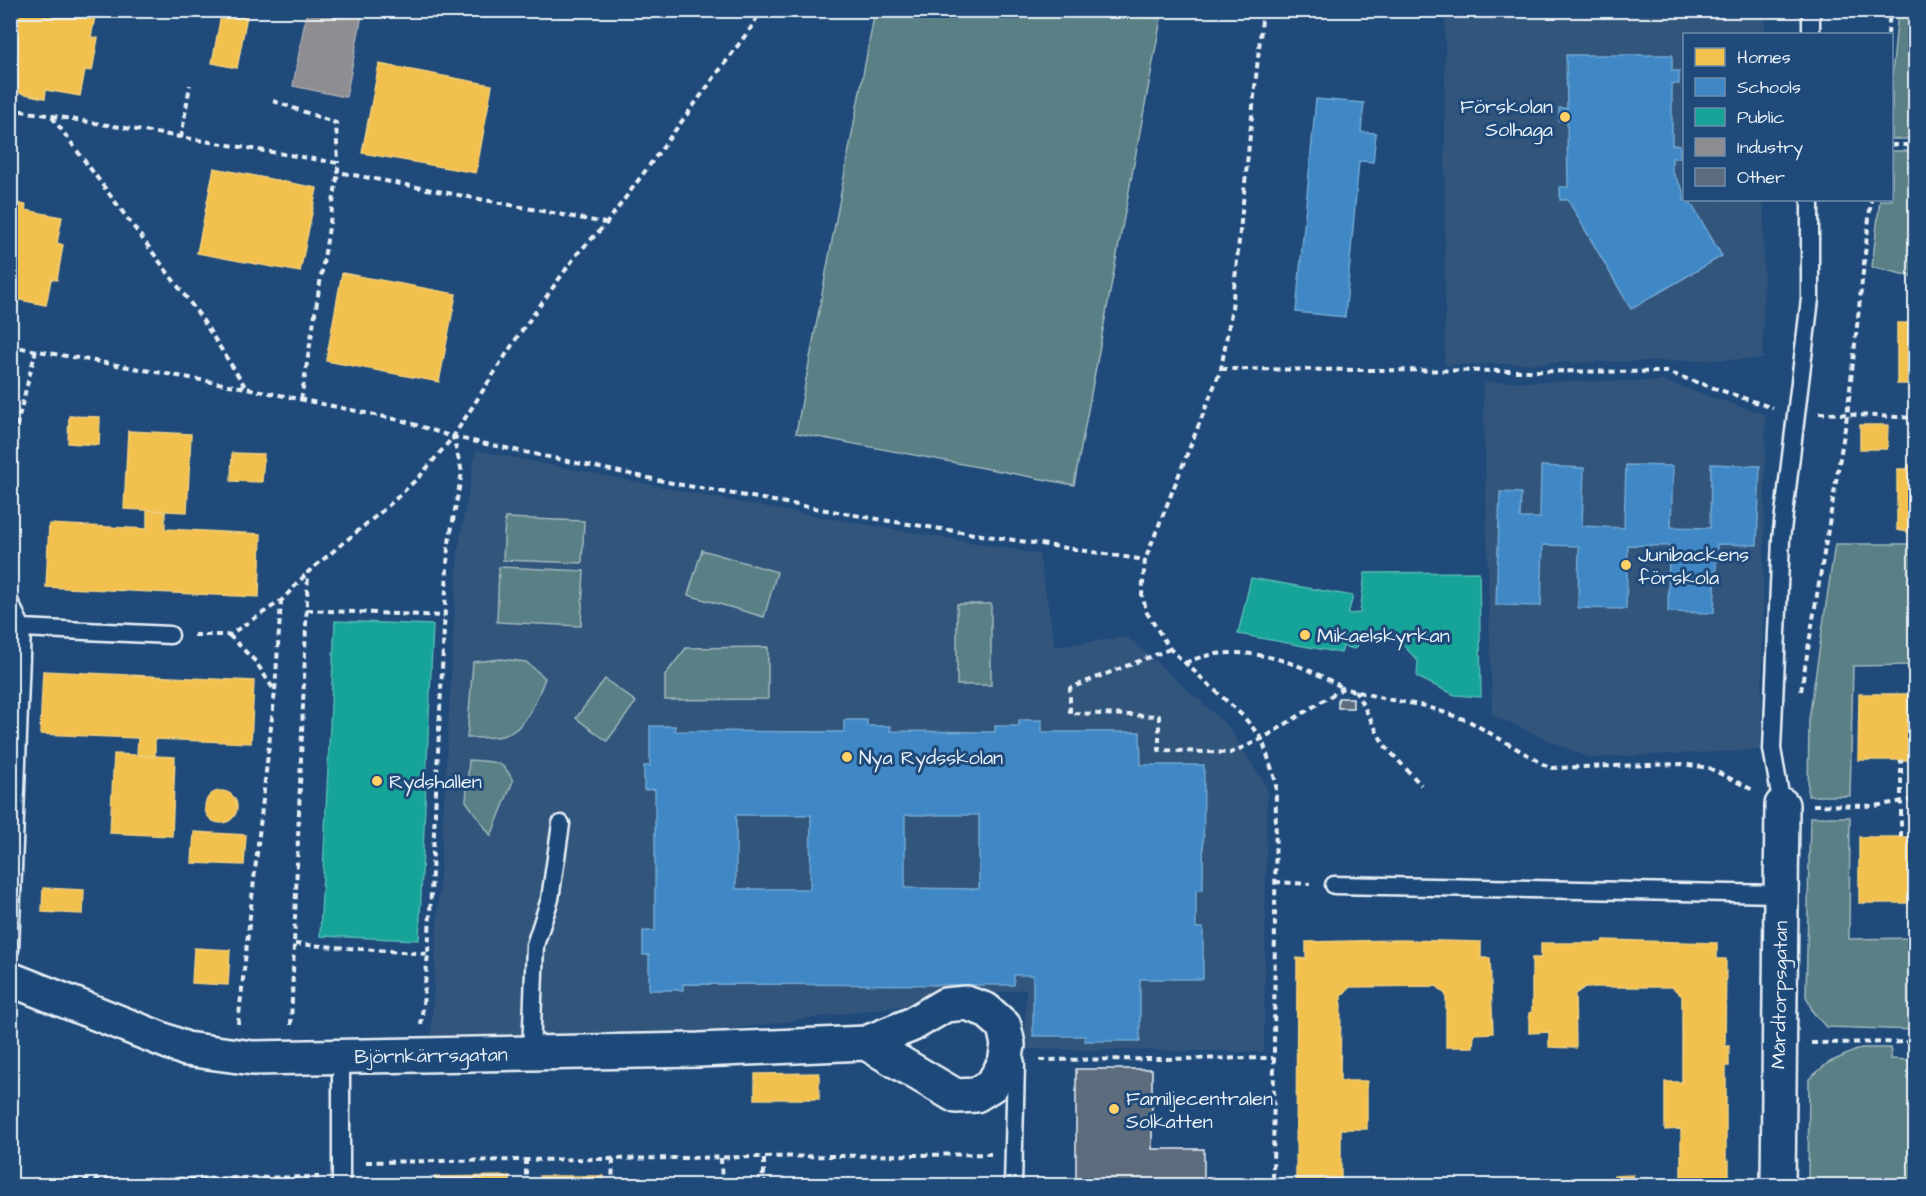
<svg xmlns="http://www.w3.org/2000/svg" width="1926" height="1196" viewBox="0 0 1926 1196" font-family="'Architects Daughter',sans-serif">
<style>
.built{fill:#32547b}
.green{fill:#5a7f84;stroke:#a1b8be;stroke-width:1.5}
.homes{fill:#f2c14e;stroke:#efcf81;stroke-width:1.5}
.schools{fill:#3f88c5;stroke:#72a8d4;stroke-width:1.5;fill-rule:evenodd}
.public{fill:#17a398;stroke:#56bab5;stroke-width:1.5}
.industry{fill:#8d8d92;stroke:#a8abb1;stroke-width:1.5}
.building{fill:#5d6c7c;stroke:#e8f1f8;stroke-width:1.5}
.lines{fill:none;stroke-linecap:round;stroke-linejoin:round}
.service-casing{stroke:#e8f1f8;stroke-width:21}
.minor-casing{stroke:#e8f1f8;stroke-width:38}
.path{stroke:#e8f1f8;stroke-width:4;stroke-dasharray:6 4.5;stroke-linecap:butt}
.service{stroke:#1f4a7a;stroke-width:16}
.minor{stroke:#1f4a7a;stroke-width:33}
.poi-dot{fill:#ffd166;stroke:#1f4a7a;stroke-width:2}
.labels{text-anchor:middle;stroke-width:6;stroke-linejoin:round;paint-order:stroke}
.poi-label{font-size:20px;fill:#e8f1f8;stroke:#1f4a7a;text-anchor:start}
.street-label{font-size:20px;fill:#e8f1f8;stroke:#1f4a7a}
</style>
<rect width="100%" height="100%" fill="#1f4a7a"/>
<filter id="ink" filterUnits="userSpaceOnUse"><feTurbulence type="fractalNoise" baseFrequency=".0167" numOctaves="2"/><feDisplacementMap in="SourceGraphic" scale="12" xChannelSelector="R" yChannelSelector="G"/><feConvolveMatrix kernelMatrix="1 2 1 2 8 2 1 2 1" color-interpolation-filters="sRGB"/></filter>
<g filter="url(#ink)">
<!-- built -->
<g class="built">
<path d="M 1445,11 L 1765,11 L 1765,34 L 1684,34 L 1684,200 L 1764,200 L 1763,359 L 1445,365 Z"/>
<path d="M 1664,381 L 1766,415 L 1761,750 L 1589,758 L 1492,715 L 1483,382 Z"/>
<path d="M 476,450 L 758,506 L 1039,554 L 1055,646 L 1128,637 L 1227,725 L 1267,788 L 1264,1052 L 1025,1049 L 1026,989 L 702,1033 L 431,1035 L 458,550 Z"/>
</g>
<!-- green -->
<g class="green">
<path d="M 1116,10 L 1161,19 L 1074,485 L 796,433 L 875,11 Z"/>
<path d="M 1898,11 L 1915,11 L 1915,139 L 1892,139 L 1892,76 Z"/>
<path d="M 1892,151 L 1915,151 L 1915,277 L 1872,267 L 1880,200 L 1892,200 Z"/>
<path d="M 505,518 L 584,521 L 582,563 L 503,560 Z"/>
<path d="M 1835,544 L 1915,544 L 1915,665 L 1853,666 L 1850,796 L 1808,796 L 1809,719 Z"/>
<path d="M 702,550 L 777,572 L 764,617 L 688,595 Z"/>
<path d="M 499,567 L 584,571 L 581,626 L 497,622 Z"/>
<rect x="957" y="604" width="34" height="81"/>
<path d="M 768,647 L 768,699 L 665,700 L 665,675 L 686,648 Z"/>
<path d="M 501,659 L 526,662 L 545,678 C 538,697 526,729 505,735 C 494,739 478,737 467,738 L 473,662 Z"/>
<path d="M 605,679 L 636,702 L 607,741 L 576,718 Z"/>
<path d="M 469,760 C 491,762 503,758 513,781 L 491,836 L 466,801 Z"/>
<path d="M 1810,817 L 1850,817 L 1849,939 L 1915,938 L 1915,1030 L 1826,1027 L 1813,1012 L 1806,996 Z"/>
<path d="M 1861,1048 L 1891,1048 L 1890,1059 L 1915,1060 L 1915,1185 L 1808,1185 L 1809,1079 L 1828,1063 Z"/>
</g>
<!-- homes -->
<g class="homes">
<path d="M 10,10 L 96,11 L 91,37 L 98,38 L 92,71 L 85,70 L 80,96 L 46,90 L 45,98 L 10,91 Z"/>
<path d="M 222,10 L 248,10 L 237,68 L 212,63 Z"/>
<path d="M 379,64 L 492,85 L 476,173 L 362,153 Z"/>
<path d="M 214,168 L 317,188 L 300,272 L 197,253 Z"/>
<path d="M 10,202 L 26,205 L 25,210 L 62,217 L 57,243 L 63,245 L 57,280 L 51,279 L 46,305 L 10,298 Z"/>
<path d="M 342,273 L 456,294 L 439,382 L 326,361 Z"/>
<path d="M 1897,323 L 1916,323 L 1916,390 L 1908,390 L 1909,384 L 1897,384 Z"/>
<path d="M 69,416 L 100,417 L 99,445 L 68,443 Z"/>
<path d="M 1860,425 L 1888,425 L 1887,449 L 1860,449 Z"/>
<path d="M 128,431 L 191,434 L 187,512 L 124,509 Z"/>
<path d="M 232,453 L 264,454 L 262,482 L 231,481 Z"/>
<path d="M 1908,465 L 1916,465 L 1916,533 L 1897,530 L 1897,469 L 1908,469 Z"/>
<path d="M 147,510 L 165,511 L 165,529 L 261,534 L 259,597 L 46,587 L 49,524 L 147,529 Z"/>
<path d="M 43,671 L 254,681 L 251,743 L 155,739 L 155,756 L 137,755 L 138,738 L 40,734 Z"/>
<path d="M 1859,694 L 1916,694 L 1916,760 L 1858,760 Z"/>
<path d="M 114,754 L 175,757 L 172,836 L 110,833 Z"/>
<circle cx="221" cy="807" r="16"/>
<path d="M 194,832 L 246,835 L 244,865 L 192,863 Z"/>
<rect x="1859" y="837" width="57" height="66"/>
<path d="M 43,888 L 84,890 L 83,914 L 42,912 Z"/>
<path d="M 1401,940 L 1481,942 L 1481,958 L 1490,958 L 1493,1033 L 1474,1034 L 1473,1047 L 1446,1047 L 1446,995 L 1437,986 L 1350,987 L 1341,996 L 1340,1081 L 1367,1081 L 1367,1129 L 1341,1129 L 1341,1186 L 1296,1186 L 1297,958 L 1306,959 L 1306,942 Z"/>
<path d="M 1603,940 L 1717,943 L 1717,959 L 1726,959 L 1725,1046 L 1729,1046 L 1729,1066 L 1726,1066 L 1726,1161 L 1729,1160 L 1729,1180 L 1726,1180 L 1726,1186 L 1681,1186 L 1681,1129 L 1665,1130 L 1665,1082 L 1682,1082 L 1682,996 L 1672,987 L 1585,987 L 1575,994 L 1576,1048 L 1549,1047 L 1549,1032 L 1529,1033 L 1529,1013 L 1532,1012 L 1532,958 L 1541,958 L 1541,943 L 1602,943 Z"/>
<path d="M 194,948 L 230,950 L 228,985 L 192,983 Z"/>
<path d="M 819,1073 L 819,1099 L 755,1099 L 755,1074 Z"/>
<path d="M 1633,1175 L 1633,1186 L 1614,1186 L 1614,1176 Z"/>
<path d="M 510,1176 L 510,1186 L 435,1186 L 435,1177 Z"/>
<rect x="540" y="1176" width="64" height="10"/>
</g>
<!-- schools -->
<g class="schools">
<path d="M 1566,55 L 1672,55 L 1672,71 L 1679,71 L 1679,84 L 1672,84 L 1672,145 L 1680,145 L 1680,158 L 1672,158 L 1672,171 L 1684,192 L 1684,200 L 1689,200 L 1722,256 L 1631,309 L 1568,200 L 1560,200 L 1560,187 L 1568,187 L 1567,121 L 1559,121 L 1559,108 L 1567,108 Z"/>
<path d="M 1316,99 L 1364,103 L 1361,132 L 1376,133 L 1373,162 L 1359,161 L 1345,317 L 1296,312 Z"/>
<path d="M 1711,464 L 1760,466 L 1757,545 L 1717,544 L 1714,613 L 1668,612 L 1669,546 L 1628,545 L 1626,609 L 1578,608 L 1579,546 L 1543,545 L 1541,606 L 1496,605 L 1500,492 L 1521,493 L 1520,518 L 1540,518 L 1541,466 L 1584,468 L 1582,526 L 1624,528 L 1626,465 L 1673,466 L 1671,527 L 1710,528 Z"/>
<path d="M 844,720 L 867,720 L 867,726 L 891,726 L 890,731 L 995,732 L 995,726 L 1019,726 L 1019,720 L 1042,720 L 1042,732 L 1140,732 L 1141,765 L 1204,765 L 1203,890 L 1196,890 L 1196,928 L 1203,928 L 1203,979 L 1140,979 L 1140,1041 L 1085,1041 L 1085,1036 L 1033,1036 L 1033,975 L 1014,975 L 1014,985 L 683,984 L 683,990 L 649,990 L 649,955 L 643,955 L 643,931 L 655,931 L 655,789 L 644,790 L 644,766 L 650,766 L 650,726 L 675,726 L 675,731 L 844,732 ZM 736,815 L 811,815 L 810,889 L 736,889 ZM 905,815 L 979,815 L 979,889 L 905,888 Z"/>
</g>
<!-- public -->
<g class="public">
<path d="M 1479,572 L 1481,697 L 1455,695 L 1417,677 L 1418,661 L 1395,636 L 1370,633 L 1354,649 L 1343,646 L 1341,653 L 1238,634 L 1251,578 L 1353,596 L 1348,614 L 1360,613 L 1365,573 Z"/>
<path d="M 335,621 L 433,625 L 419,940 L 320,936 Z"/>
</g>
<!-- industry -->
<path class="industry" d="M 307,10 L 363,10 L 346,97 L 293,86 Z"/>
<!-- building -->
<g class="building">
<rect x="1338" y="698" width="15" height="10"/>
<path d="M 1076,1069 L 1152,1069 L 1152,1149 L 1204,1149 L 1204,1186 L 1076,1186 Z"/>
</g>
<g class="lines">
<!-- service casing -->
<g class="service-casing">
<g id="service">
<path d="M 1811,34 L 1811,10"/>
<path d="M 10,603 L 22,628 L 170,635"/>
<path d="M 1782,805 L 1772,749 L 1781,539 L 1810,299 L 1810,200"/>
<path d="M 1334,885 L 1780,894"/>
<path d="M 10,950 L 22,628"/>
<path d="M 531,1053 L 535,945 L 550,899 L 561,824"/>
<path d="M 1011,1063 L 1016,1063 L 1013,1186"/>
<path d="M 341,1186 L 341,1057"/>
</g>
</g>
<!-- minor casing -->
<g class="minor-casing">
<g id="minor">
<path d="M 10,979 L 186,1049 L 253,1058 L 699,1050 L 866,1043 L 911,1025 L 945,1005 L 966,1003 L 986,1010 L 1004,1026 L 1008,1045 L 1005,1063 L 992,1085 L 976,1095 L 956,1096 L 866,1043"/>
<path d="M 1778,1186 L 1782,805"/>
</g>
</g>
<!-- path -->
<g class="path">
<path d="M 1263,10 L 1232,308 L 1221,369 L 1145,560 L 1142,595 L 1147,613 L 1170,649 L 1243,716 L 1262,739 L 1276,782 L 1273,1186"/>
<path d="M 1888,34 L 1890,10"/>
<path d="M 273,101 L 336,123 L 338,163"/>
<path d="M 10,109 L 338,163 L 338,172 L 605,223"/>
<path d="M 52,117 L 200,316 L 246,388"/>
<path d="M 181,138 L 190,85"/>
<path d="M 1892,145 L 1916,145"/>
<path d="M 10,346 L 246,388 L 404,421 L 453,437 L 677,484 L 889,521 L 1145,560"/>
<path d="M 1221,369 L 1667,372 L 1773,408"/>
<path d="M 301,400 L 338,172"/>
<path d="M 1819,413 L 1916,418"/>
<path d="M 10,468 L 12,444 L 36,350"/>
<path d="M 307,610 L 444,616"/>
<path d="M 194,635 L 229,635 L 281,601 L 308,572"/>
<path d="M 229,635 L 256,662 L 274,690"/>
<path d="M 1170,649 L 1070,688 L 1070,713 L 1159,716 L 1159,750 L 1230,753 L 1262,739 L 1343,688 L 1386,699 L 1425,706 L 1469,721 L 1550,768 L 1682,764 L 1709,768 L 1755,791"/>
<path d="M 1185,663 C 1237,640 1297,660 1343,688"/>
<path d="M 1355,690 L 1384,745 L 1421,785"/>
<path d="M 1801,691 L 1847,416 L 1871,200"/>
<path d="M 1813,805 L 1875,806 L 1916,799"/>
<path d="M 1901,837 L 1901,760"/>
<path d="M 1275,882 L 1310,884"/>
<path d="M 295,944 L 428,954"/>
<path d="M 238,1024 L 275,691 L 281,601"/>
<path d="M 291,1025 L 308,572 L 387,507 L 421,475 L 453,437 L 518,336 L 577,254 L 606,224 L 753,25 L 760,10"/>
<path d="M 421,1025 L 428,954 L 448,548 L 462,472 L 453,437"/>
<path d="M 1811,1043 L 1916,1042"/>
<path d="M 1040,1060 L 1273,1058"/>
<path d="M 721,1158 L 722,1186"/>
<path d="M 366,1162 L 991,1154"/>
<path d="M 10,1181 L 319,1177"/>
<path d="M 526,1186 L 526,1160"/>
<path d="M 612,1186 L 613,1159"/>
<path d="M 758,1186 L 763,1174"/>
<path d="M 764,1186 L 764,1158"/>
</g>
<!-- service -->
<use href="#service" class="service"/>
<!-- minor -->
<use href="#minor" class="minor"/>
</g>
</g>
<!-- markers -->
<g class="poi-dot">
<circle cx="1565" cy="117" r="6"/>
<circle cx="1626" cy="565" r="6"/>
<circle cx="1305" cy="635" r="6"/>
<circle cx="847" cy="757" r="6"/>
<circle cx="377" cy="781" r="6"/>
<circle cx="1114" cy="1109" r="6"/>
</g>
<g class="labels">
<!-- poi labels -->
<g class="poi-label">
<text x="1553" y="113" text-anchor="end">Förskolan<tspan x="1553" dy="23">Solhaga</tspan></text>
<text x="1638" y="561">Junibackens<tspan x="1638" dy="23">förskola</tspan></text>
<text x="1317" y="642">Mikaelskyrkan</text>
<text x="859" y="764">Nya Rydsskolan</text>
<text x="389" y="788">Rydshallen</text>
<text x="1126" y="1105">Familjecentralen<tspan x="1126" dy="23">Solkatten</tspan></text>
</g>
<!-- street labels -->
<g class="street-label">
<text transform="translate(1779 995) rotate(-89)" y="7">Mårdtorpsgatan</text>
<text transform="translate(431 1055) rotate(-1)" y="7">Björnkärrsgatan</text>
</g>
</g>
<!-- margin -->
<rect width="1926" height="1196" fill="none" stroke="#1f4a7a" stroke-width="36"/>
<rect x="18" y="18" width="1890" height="1160" fill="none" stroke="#e8f1f8" stroke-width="2" filter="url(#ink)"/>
<!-- legend -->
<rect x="1683" y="33" width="210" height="168" fill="#1f4a7a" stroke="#6f8dac" stroke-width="1.5"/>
<rect x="1695" y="48" width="30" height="18" fill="#f2c14e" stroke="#6f8dac" stroke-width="1.5"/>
<text x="1737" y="63" font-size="18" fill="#e8f1f8">Homes</text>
<rect x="1695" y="78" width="30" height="18" fill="#3f88c5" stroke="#6f8dac" stroke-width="1.5"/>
<text x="1737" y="93" font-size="18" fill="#e8f1f8">Schools</text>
<rect x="1695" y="108" width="30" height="18" fill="#17a398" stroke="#6f8dac" stroke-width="1.5"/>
<text x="1737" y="123" font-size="18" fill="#e8f1f8">Public</text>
<rect x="1695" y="138" width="30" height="18" fill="#8d8d92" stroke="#6f8dac" stroke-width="1.5"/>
<text x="1737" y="153" font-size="18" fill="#e8f1f8">Industry</text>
<rect x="1695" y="168" width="30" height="18" fill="#5d6c7c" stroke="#6f8dac" stroke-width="1.5"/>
<text x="1737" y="183" font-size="18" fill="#e8f1f8">Other</text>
</svg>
